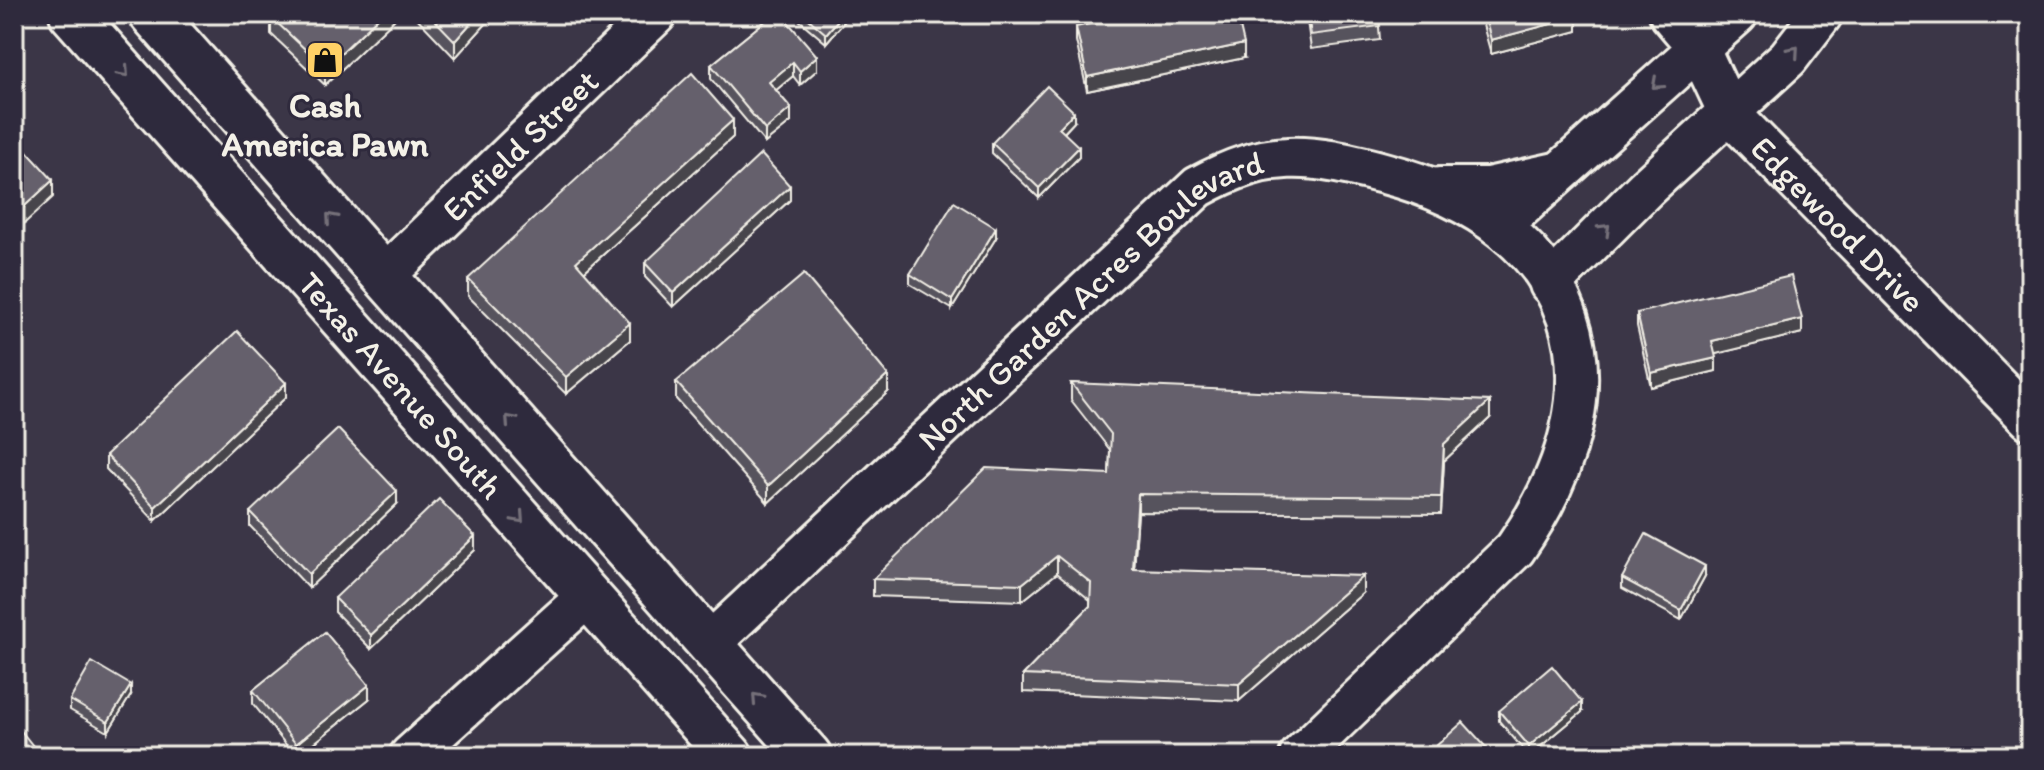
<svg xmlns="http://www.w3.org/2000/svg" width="2044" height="770" viewBox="0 0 2044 770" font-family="Itim,sans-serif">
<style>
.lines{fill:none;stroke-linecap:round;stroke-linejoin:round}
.minor-casing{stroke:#f4f1e8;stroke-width:46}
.primary-casing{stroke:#f4f1e8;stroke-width:50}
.minor{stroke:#2f2a3d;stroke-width:40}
.primary{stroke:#2f2a3d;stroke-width:44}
.wall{fill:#57535d;stroke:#f4f1e8;stroke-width:2}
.shaded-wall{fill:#47444c;stroke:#f4f1e8;stroke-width:2}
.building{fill:#65616c;stroke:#f4f1e8;stroke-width:2}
.oneway{stroke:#747079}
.labels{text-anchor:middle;stroke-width:6;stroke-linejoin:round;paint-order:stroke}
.poi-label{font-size:34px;font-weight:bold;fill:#f4f1e8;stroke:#2f2a3d}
.street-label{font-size:34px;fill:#f4f1e8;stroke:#2f2a3d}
</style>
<rect width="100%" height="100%" fill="#3b3647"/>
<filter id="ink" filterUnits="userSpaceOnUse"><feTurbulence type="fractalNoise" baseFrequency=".0125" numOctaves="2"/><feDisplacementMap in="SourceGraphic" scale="16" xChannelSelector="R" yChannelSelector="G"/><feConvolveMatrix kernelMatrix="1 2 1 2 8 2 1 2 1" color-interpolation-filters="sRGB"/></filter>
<g filter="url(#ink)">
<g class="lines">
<!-- minor casing -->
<g class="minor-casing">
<g id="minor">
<path id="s1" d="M 1670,14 L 1698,47 L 1729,113 L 2030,419"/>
<path d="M 1439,188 L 1488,188 L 1556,173"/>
<path d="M 1500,226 L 1737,14"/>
<path id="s2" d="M 383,277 L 656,14"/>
<path d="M 1550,284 L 1646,188 L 1788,58 L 1822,14"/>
<path id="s3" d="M 709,644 L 1198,187 C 1269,148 1307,153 1384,173 C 1583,225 1631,383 1515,549 L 1300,756"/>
<path d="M 410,756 L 588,596"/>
</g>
</g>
<!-- primary casing -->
<g class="primary-casing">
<g id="primary">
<path id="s4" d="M 72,14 L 730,756"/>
<path d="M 152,14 L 809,756"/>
</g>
</g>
<!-- minor -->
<use href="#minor" class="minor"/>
<!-- primary -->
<use href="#primary" class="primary"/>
</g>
<!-- wall -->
<g class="wall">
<path d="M 275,14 L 400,14 L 325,85 L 271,34 L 271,17 Z"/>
<path d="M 413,14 L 495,14 L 455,58 Z"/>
<path d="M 774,14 L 817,70 L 800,85 L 793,76 L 776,90 L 791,122 L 765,143 L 711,79 L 711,65 Z"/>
<path d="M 792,14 L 862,14 L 856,20 L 850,15 L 826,43 Z"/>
<path d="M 1306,14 L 1378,14 L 1380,40 L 1311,49 Z"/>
<path d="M 1480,14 L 1576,14 L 1577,31 L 1491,54 Z"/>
<path d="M 1138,20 L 1244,58 L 1087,91 L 1076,41 L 1076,27 Z"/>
<path d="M 1074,122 L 1064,133 L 1079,157 L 1039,198 L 992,153 L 992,143 Z"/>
<path d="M 733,137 L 584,272 L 630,340 L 566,394 L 468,296 L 468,279 Z"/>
<path d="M 790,200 L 673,307 L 645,277 L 645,263 Z"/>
<path d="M 996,238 L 952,309 L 910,284 L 910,274 Z"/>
<path d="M 1637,313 L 1802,333 L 1715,354 L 1716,371 L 1651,387 L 1637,326 Z"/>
<path d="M 676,382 L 888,392 L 768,503 L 676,399 Z"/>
<path d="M 1071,383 L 1490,418 L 1444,461 L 1441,514 L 1138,512 L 1134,569 L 1363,593 L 1239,701 L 1023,692 L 1023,675 L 1090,606 L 1090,600 L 1057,573 L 1022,601 L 873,596 L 873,579 L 1109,474 L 1110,450 L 1071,400 Z"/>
<path d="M 286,397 L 155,521 L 106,469 L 106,455 Z"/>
<path d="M 397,504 L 309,588 L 250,526 L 250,512 Z"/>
<path d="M 475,550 L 371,649 L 335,612 L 335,598 Z"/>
<path d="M 1705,576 L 1681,620 L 1622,588 L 1622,578 Z"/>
<path d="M 253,690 L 369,699 L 298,756 L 295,756 L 253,704 Z"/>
<path d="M 131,695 L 108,732 L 70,710 L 70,700 Z"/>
<path d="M 1499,711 L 1582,712 L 1529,756 L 1499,721 Z"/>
</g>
<!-- shaded-wall -->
<g class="shaded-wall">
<path d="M 382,14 L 400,14 L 325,85 L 325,68 Z"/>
<path d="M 479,14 L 495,14 L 455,58 L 455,41 Z"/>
<path d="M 843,14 L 850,14 L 850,15 L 826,43 L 826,34 Z"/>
<path d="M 1577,17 L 1577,31 L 1491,54 L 1491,40 Z"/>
<path d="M 1244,44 L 1244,58 L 1087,91 L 1087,77 Z"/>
<path d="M 817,56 L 817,70 L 800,85 L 800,71 Z"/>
<path d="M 793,62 L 793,76 L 769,96 L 769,82 Z"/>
<path d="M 791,108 L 791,122 L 765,143 L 765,130 Z"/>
<path d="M 1074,112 L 1074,122 L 1059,138 L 1059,128 Z"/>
<path d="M 733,120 L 733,137 L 576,279 L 576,262 Z"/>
<path d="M 1079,147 L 1079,157 L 1039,198 L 1039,188 Z"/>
<path d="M 53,180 L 53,197 L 14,233 L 14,216 Z"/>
<path d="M 790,186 L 790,200 L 673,307 L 673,293 Z"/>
<path d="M 996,228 L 996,238 L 952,309 L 952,300 Z"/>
<path d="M 1802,319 L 1802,333 L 1712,355 L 1712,341 Z"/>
<path d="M 630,323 L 630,340 L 566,394 L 566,377 Z"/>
<path d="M 1716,358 L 1716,371 L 1651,387 L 1651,373 Z"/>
<path d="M 888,375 L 888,392 L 768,503 L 768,486 Z"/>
<path d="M 286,383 L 286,397 L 155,521 L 155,507 Z"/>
<path d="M 1490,401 L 1490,418 L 1444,461 L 1441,514 L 1444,444 Z"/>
<path d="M 397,491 L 397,504 L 309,588 L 309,574 Z"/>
<path d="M 1138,494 L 1138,512 L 1133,586 L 1133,569 Z"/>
<path d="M 475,536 L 475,550 L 371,649 L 371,635 Z"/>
<path d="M 1057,556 L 1057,573 L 1022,601 L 1022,584 Z"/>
<path d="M 1705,566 L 1705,576 L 1681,620 L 1681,610 Z"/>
<path d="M 1363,576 L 1363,593 L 1239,701 L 1239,684 Z"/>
<path d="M 131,685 L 131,695 L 108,732 L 108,722 Z"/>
<path d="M 369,685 L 369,699 L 298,756 L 296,756 L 296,744 Z"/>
<path d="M 1582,702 L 1582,712 L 1529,756 L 1529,746 Z"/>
</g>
<!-- building -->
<g class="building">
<path d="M 275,14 L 382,14 L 325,68 L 271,17 Z"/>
<path d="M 429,14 L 479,14 L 455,41 Z"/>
<path d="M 774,14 L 781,14 L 817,56 L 800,71 L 793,62 L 769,82 L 791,108 L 765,130 L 711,65 Z"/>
<path d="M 803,14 L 843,14 L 826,34 Z"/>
<path d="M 1136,14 L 1138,20 L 1168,14 L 1237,14 L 1244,44 L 1087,77 L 1076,27 Z"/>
<path d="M 1308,14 L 1378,14 L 1380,26 L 1311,35 Z"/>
<path d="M 1484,14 L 1576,14 L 1577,17 L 1491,40 Z"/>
<path d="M 692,73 L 733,120 L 576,262 L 630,323 L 566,377 L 468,279 Z"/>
<path d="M 1047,86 L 1074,112 L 1059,128 L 1079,147 L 1039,188 L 992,143 Z"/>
<path d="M 14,137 L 53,180 L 14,216 Z"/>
<path d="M 761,154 L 790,186 L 673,293 L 645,263 Z"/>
<path d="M 954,202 L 996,228 L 952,300 L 910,274 Z"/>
<path d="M 804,274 L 888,375 L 768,486 L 676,382 Z"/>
<path d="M 1791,276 L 1802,319 L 1712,341 L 1716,358 L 1651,373 L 1637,313 Z"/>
<path d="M 237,331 L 286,383 L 155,507 L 106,455 Z"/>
<path d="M 1071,383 L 1490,401 L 1444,444 L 1441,497 L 1138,494 L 1133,569 L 1363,576 L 1239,684 L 1023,675 L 1090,606 L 1091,583 L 1057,556 L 1022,584 L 873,579 L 986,468 L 1109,474 L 1111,434 Z"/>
<path d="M 338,429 L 397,491 L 309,574 L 250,512 Z"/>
<path d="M 439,499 L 475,536 L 371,635 L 335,598 Z"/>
<path d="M 1646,534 L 1705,566 L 1681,610 L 1622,578 Z"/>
<path d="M 325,632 L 369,685 L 296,744 L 253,690 Z"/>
<path d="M 92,662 L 131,685 L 108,722 L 70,700 Z"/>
<path d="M 1552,666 L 1582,702 L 1529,746 L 1499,711 Z"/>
<path d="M 14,722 L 37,751 L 31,756 L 14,756 Z"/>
<path d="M 1463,722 L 1494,756 L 1425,756 Z"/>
</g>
<!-- one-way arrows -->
<defs><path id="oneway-chevron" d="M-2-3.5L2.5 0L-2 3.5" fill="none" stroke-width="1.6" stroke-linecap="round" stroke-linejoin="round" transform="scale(2)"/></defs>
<g class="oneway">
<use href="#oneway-chevron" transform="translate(1794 51) rotate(-49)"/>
<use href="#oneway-chevron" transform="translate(124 72) rotate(48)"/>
<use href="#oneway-chevron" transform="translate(1657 84) rotate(138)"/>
<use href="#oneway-chevron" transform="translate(331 218) rotate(-131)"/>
<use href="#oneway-chevron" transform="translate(1605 229) rotate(-45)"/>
<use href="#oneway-chevron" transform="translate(510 420) rotate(-132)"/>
<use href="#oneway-chevron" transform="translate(519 518) rotate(48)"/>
<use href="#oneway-chevron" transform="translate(757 698) rotate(-132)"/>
</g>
</g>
<!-- icons -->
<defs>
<g id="shop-square" transform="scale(2)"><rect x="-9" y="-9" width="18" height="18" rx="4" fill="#ffd166" stroke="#2f2a3d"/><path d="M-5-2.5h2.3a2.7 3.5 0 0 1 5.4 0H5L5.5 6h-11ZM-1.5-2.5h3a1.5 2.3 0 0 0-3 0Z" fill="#111"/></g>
</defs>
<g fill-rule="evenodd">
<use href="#shop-square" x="325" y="60"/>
</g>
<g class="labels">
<!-- poi labels -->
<g class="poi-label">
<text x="325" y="117">Cash<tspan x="325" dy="39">America Pawn</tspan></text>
</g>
<!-- street labels -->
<g class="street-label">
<text dy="12" stroke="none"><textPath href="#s2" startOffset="190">Enfield Street</textPath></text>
<text dy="12" stroke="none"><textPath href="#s1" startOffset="272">Edgewood Drive</textPath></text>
<text dy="12" stroke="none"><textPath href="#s3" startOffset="516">North Garden Acres Boulevard</textPath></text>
<text dy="12" stroke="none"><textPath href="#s4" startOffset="496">Texas Avenue South</textPath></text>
</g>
</g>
<!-- margin -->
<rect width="2044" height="770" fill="none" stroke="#2f2a3d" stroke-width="48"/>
<rect x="24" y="24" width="1996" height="722" fill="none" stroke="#f4f1e8" stroke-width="3" filter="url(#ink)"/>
</svg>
